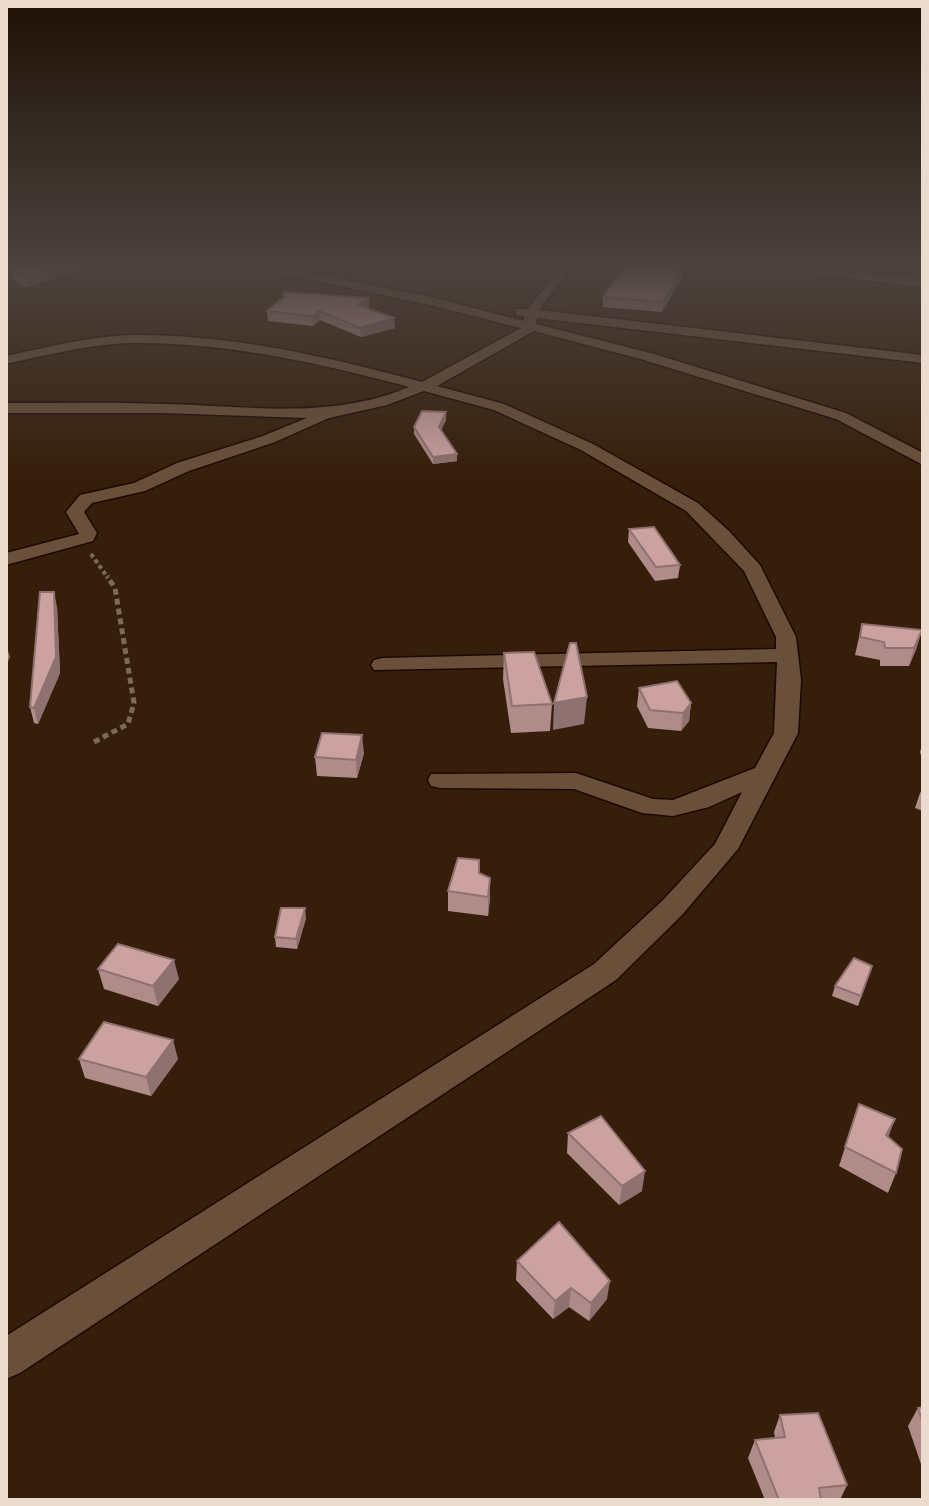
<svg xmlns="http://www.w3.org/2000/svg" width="929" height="1506" viewBox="0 0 929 1506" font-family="Spectral,serif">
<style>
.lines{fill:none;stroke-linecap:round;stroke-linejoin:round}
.minor-casing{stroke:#1d0800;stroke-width:3}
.path-far1{stroke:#7d6957;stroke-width:4;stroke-dasharray:4 3;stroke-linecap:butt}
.path{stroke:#7d6957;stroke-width:5;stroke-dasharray:6 4;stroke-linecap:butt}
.minor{fill:#6a503a;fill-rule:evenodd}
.wall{fill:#af8b8a}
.shaded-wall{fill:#8f7171}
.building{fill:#cca2a1;stroke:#8f7171;stroke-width:2}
</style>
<rect width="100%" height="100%" fill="#361f0a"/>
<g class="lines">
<!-- minor casing -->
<g class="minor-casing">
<g id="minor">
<path d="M 31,267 L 48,267 L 6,280 L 6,273 Z"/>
<path d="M 258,267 L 278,267 L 431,297 L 524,321 L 524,316 L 516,315 L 516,309 L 528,309 L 560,267 L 571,267 L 539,310 L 923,355 L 923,363 L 537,318 L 536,324 L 654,354 L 846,413 L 923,453 L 923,465 L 836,419 L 644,360 L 534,331 L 437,386 L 504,404 L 593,444 L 698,503 L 729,531 L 760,565 L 796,637 L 801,680 L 798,733 L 738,849 L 682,915 L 616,980 L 20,1373 L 6,1379 L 6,1336 L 594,964 L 662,901 L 715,844 L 742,792 L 709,807 L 673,816 L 642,813 L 574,789 L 440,788 L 431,786 L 428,780 L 431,774 L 576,773 L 653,799 L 673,800 L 755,768 L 774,733 L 777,662 L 374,670 L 371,665 L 374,660 L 382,658 L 776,649 L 776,637 L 744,571 L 686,511 L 581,450 L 494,410 L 424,391 L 387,405 L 329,418 L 275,442 L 189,471 L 145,491 L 92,503 L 84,512 L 97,533 L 93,541 L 6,565 L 6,553 L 79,534 L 66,512 L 80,495 L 134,483 L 177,463 L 263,436 L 307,418 L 161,413 L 6,413 L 6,403 C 59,403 113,402 166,404 C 249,406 330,420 409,387 C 321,363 224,342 132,343 C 89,344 48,355 6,364 L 6,356 C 48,347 90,336 133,335 C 231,334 328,357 422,382 L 521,328 L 430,305 L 263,270 Z"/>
<path d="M 771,267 L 804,267 L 923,279 L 923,287 L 777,270 Z"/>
</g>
</g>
<!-- path-far1 -->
<path class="path-far1" d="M 91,554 L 108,578"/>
<!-- path -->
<path class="path" d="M 94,742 L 128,724 L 134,703 L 115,588 L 107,576"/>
<!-- minor -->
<use href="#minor" class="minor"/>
</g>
<!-- wall -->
<g class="wall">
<path d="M 26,267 L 87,267 L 26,287 L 15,280 L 12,271 Z"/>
<path d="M 681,279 L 662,312 L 603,307 L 603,297 Z"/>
<path d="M 369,298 L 369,308 L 368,308 L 395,328 L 361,337 L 320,320 L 313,326 L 268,321 L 267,311 Z"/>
<path d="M 446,420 L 441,430 L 457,454 L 457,461 L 433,464 L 414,434 L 414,427 Z"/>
<path d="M 629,529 L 680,565 L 678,578 L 655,581 L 628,542 Z"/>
<path d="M 57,607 L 60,673 L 38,724 L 34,723 L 30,707 Z"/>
<path d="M 862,624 L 917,647 L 909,666 L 880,666 L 880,660 L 855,655 Z"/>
<path d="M 504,653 L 552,704 L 550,731 L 511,733 L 503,679 Z"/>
<path d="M 639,688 L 691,703 L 689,721 L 681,731 L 648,728 L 637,706 Z"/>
<path d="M 923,742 L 923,762 L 920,752 Z"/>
<path d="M 364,753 L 357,778 L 317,776 L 315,757 Z"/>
<path d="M 923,789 L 923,811 L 915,808 L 920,793 Z"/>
<path d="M 479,873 L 490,898 L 488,916 L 448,911 L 448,891 Z"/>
<path d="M 306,918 L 297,949 L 276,947 L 275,937 Z"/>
<path d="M 872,966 L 858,1006 L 832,996 L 835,986 Z"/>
<path d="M 98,969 L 179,979 L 158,1006 L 104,989 Z"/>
<path d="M 79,1059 L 178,1059 L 151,1096 L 85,1078 Z"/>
<path d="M 859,1104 L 889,1137 L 896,1173 L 888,1193 L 839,1166 Z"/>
<path d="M 568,1133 L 642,1191 L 619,1205 L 567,1153 Z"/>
<path d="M 517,1261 L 607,1299 L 589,1321 L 569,1307 L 553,1319 L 516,1280 Z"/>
<path d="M 923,1407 L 923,1470 L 908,1426 L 918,1408 Z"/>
<path d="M 780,1415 L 847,1485 L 840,1500 L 765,1500 L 748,1458 L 755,1440 L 775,1438 L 774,1432 Z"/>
</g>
<!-- shaded-wall -->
<g class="shaded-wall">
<path d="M 6,267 L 20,267 L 6,270 Z"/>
<path d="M 56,267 L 87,267 L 26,287 L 24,277 Z"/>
<path d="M 682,270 L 681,279 L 662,312 L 663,302 Z"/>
<path d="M 369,298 L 369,308 L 358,314 L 358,305 Z"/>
<path d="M 319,311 L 320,320 L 313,326 L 312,316 Z"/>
<path d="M 394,318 L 395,328 L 361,337 L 360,328 Z"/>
<path d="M 446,412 L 446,420 L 439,434 L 439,427 Z"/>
<path d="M 457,454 L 457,461 L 433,464 L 433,457 Z"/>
<path d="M 54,592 L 57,607 L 60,673 L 38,724 L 34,708 Z"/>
<path d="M 922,630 L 917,647 L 909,666 L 914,648 Z"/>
<path d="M 6,644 L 10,657 L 6,666 Z"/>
<path d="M 587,697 L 584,724 L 553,730 L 554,703 Z"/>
<path d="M 691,703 L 689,721 L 681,731 L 683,713 Z"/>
<path d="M 362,735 L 364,753 L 357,778 L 356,760 Z"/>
<path d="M 490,878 L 490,898 L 488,916 L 488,897 Z"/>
<path d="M 305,908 L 306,918 L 297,949 L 296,939 Z"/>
<path d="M 174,960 L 179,979 L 158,1006 L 153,986 Z"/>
<path d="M 173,1040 L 178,1059 L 151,1096 L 146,1077 Z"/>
<path d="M 895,1119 L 888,1138 L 886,1135 Z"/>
<path d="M 645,1171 L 642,1191 L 619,1205 L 622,1186 Z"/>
<path d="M 610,1281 L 607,1299 L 589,1321 L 591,1303 Z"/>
<path d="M 571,1288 L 569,1307 L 553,1319 L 555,1301 Z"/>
</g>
<!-- building -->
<g class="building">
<path d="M 26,267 L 56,267 L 24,277 L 12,271 Z"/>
<path d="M 624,267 L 627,267 L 682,270 L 663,302 L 603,297 Z"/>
<path d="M 284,292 L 369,298 L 358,305 L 394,318 L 360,328 L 319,311 L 312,316 L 267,311 L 284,297 Z"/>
<path d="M 422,411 L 446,412 L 439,427 L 457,454 L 433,457 L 414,427 Z"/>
<path d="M 654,527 L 680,565 L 656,567 L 629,529 Z"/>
<path d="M 40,592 L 54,592 L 56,657 L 34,708 L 30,707 Z"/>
<path d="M 862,624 L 922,630 L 914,648 L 885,648 L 884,642 L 860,637 Z"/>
<path d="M 570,643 L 576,643 L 587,697 L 554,703 Z"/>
<path d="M 534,652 L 552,704 L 512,706 L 504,653 Z"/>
<path d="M 677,681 L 691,703 L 683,713 L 650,710 L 639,688 Z"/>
<path d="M 322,733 L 362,735 L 356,760 L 315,757 Z"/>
<path d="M 458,858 L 479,860 L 479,873 L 490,878 L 488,897 L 448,891 Z"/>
<path d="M 281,908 L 305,908 L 296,939 L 275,937 Z"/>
<path d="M 118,944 L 174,960 L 153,986 L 98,969 Z"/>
<path d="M 854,958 L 872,966 L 861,996 L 835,986 Z"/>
<path d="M 104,1022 L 173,1040 L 146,1077 L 79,1059 Z"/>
<path d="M 859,1104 L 895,1119 L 886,1135 L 902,1149 L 896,1173 L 845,1147 Z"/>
<path d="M 601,1116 L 645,1171 L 622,1186 L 568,1133 Z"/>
<path d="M 559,1222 L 610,1281 L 591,1303 L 571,1288 L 555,1301 L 517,1261 Z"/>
<path d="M 923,1407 L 923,1423 L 918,1408 Z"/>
<path d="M 818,1413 L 847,1485 L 819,1488 L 821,1500 L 779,1500 L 755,1440 L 785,1437 L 780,1415 Z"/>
</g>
<!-- sky -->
<linearGradient id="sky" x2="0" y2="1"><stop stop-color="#1e1106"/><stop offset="0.56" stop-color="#4c423e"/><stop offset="1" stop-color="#4c423e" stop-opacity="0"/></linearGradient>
<rect width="929" height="477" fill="url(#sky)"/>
<!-- border -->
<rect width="929" height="1506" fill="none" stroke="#ebdbce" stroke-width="16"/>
</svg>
